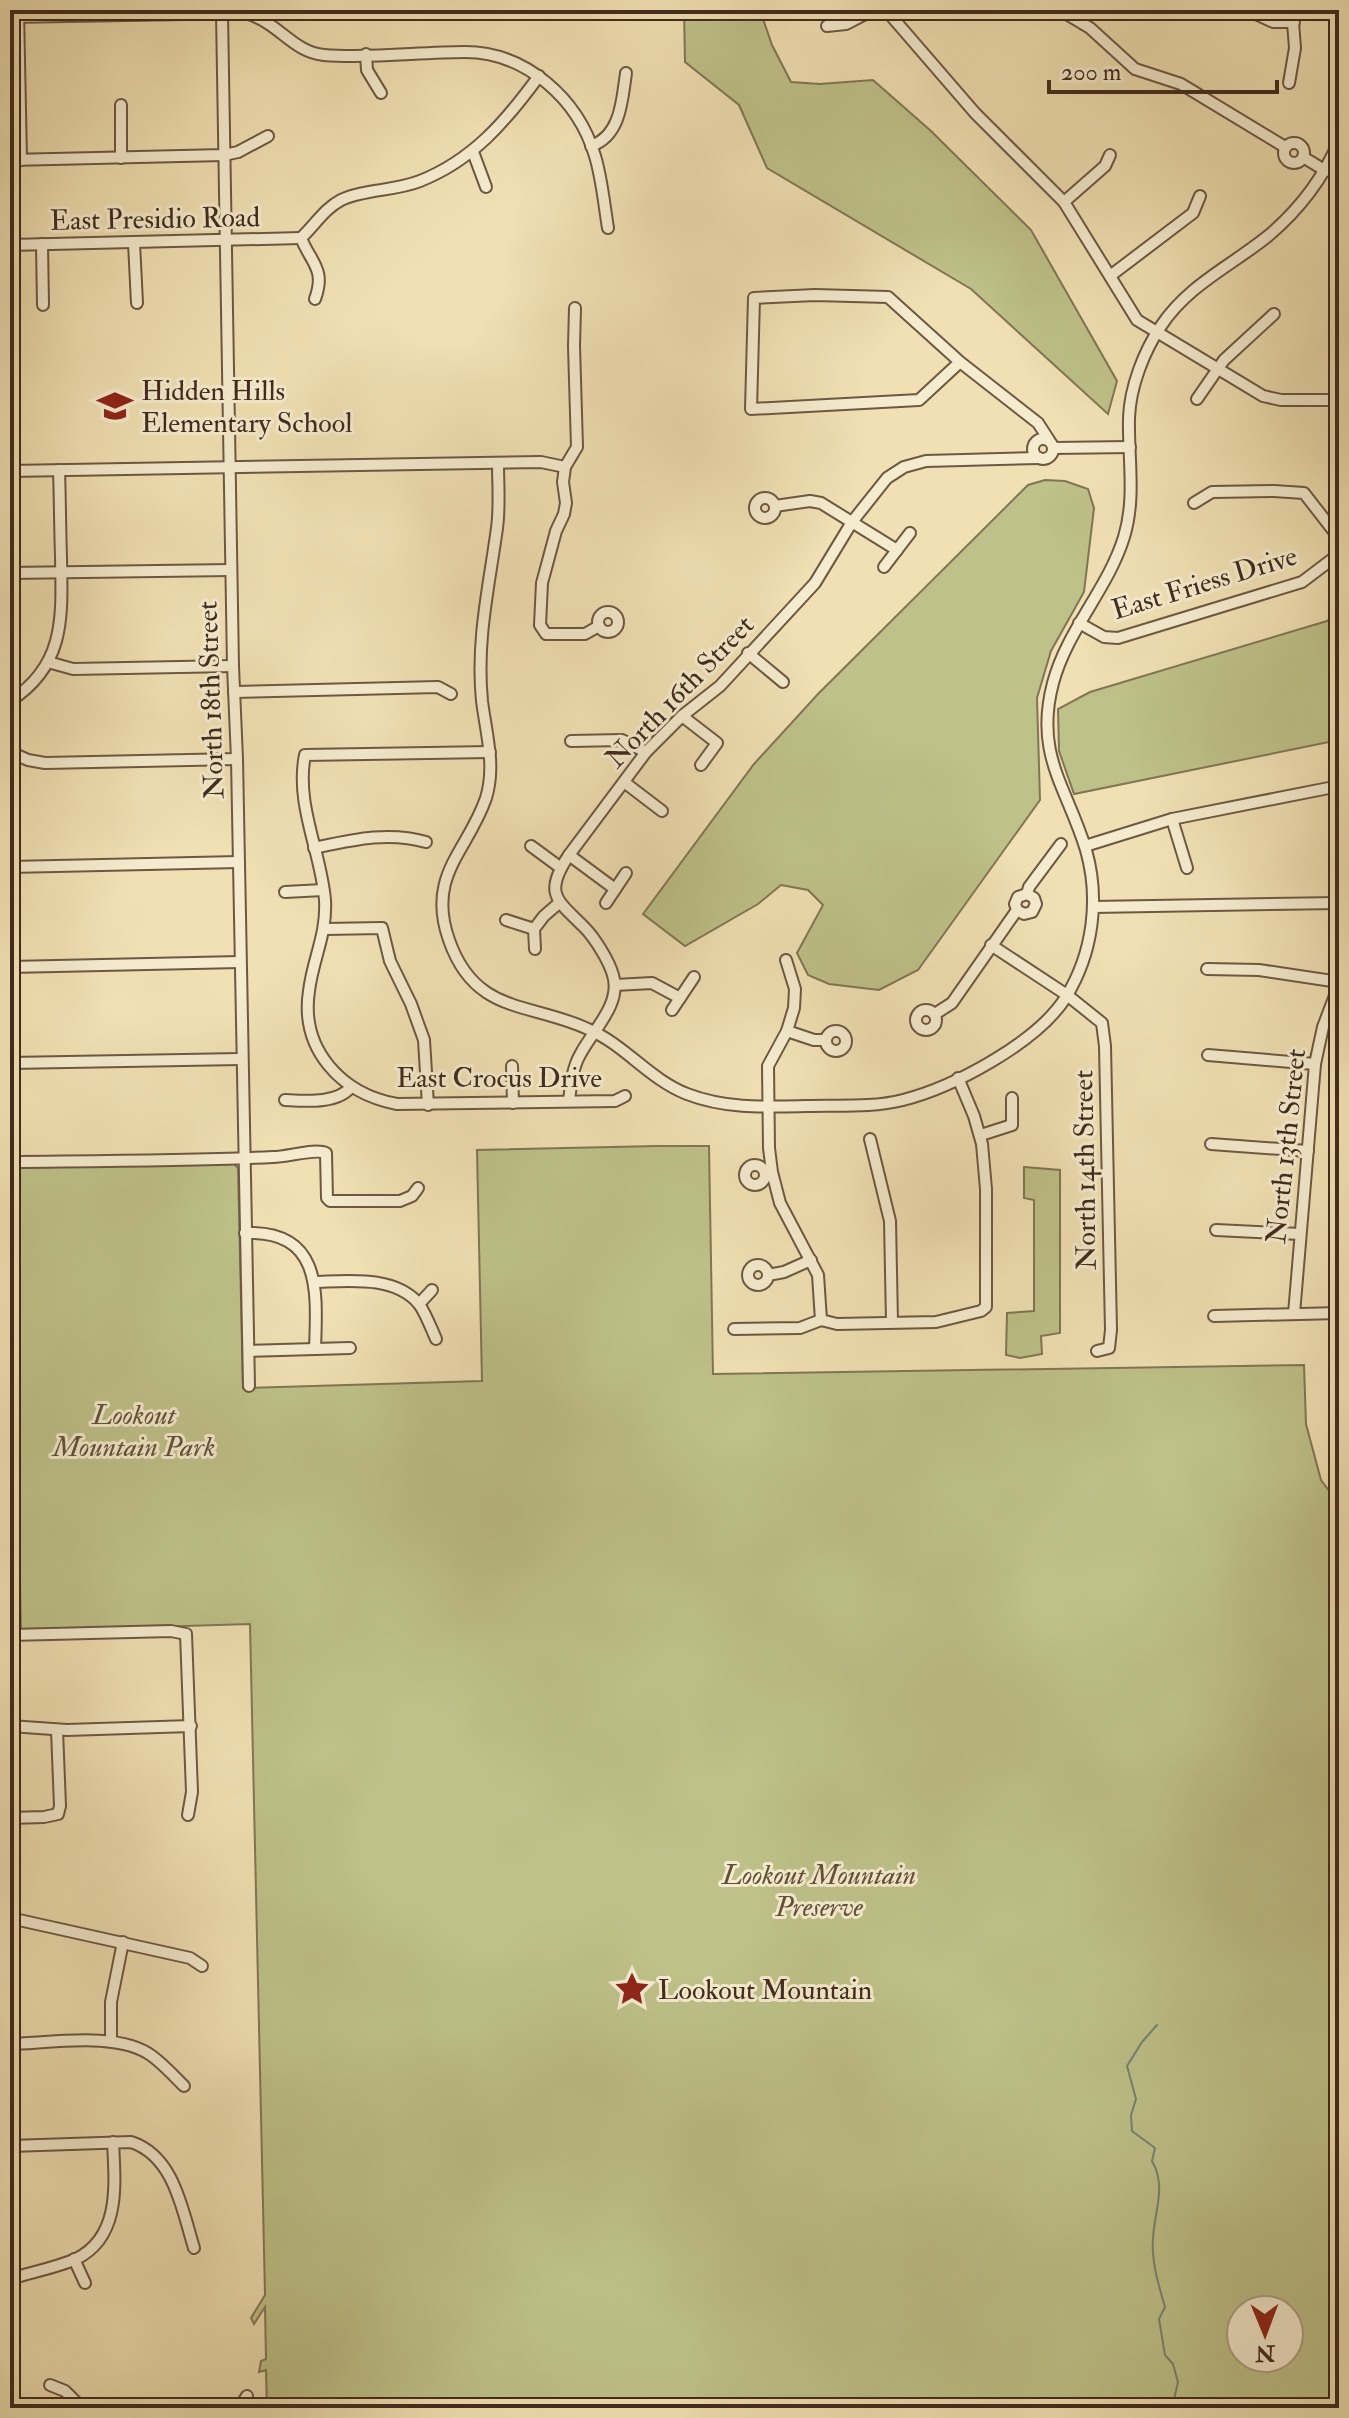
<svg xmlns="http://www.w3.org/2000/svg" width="1349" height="2418" viewBox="0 0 1349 2418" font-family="'IM FELL Double Pica',serif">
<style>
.green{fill:#bec189;stroke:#807654;stroke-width:2;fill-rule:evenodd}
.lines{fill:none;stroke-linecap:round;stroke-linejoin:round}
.stream{stroke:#768374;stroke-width:2}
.minor-casing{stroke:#6d5843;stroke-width:14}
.minor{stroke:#f5ebce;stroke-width:10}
.labels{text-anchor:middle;stroke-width:6;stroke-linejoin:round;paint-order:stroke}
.street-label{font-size:28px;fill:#412b1e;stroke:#f5ebce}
.poi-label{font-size:28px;fill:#412b1e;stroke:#f5ebce;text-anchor:start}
.park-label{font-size:28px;font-style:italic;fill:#605039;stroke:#f5ebce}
</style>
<rect width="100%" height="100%" fill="#f0e0b3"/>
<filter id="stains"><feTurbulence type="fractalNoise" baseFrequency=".0025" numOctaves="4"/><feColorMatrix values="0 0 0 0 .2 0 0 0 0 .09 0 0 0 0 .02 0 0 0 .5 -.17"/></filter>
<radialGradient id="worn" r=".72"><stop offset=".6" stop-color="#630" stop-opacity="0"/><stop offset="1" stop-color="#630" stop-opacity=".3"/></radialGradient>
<!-- green -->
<g class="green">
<path d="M 684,10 L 760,10 L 772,45 L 791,82 L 820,84 L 873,80 L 931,131 L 1031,230 L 1117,381 L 1108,414 L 971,289 L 767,168 L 739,105 L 685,62 Z"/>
<path d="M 1045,480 L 1065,481 L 1088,489 L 1094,508 L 1084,592 L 1051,651 L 1037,698 L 1040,800 L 918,970 L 879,990 L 829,984 L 808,975 L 797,953 L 823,905 L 808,890 L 781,885 L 758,904 L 685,946 L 643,914 L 754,764 L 818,694 L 1028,485 Z"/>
<path d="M 1339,612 L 1339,740 L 1074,794 L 1059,751 L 1058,709 L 1090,692 L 1327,621 Z"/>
<path d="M 657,1146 L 709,1146 L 713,1374 L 1304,1365 L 1306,1424 L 1321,1480 L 1339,1504 L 1339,2408 L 267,2408 L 266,2370 L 259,2372 L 261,2361 L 266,2359 L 265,2307 L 254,2324 L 251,2318 L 265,2295 L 250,1624 L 21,1631 L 16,1394 L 10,1394 L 10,1168 L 233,1163 L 238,1168 L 243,1388 L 482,1381 L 477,1150 ZM 1241,2310 L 1289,2310 L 1289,2358 L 1241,2358 Z"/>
<path d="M 1024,1167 L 1060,1170 L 1060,1333 L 1041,1336 L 1042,1354 L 1020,1358 L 1006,1355 L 1007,1313 L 1034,1311 L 1034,1200 L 1024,1198 Z"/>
</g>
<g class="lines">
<!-- stream -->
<path class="stream" d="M 1157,2025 L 1142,2042 L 1127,2066 L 1136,2099 L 1131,2115 L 1132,2131 L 1155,2148 L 1152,2161 C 1167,2187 1154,2212 1153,2239 C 1151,2260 1159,2287 1165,2307 L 1159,2319 L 1165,2355 L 1173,2364 L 1178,2382 L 1172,2408"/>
<!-- minor casing -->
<g class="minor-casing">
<g id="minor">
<path d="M 18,10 L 21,160"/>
<path d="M 886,10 L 975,113 L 1064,202 L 1137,320 L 1263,396 L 1281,400 L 1339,400"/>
<path d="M 1060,10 L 1090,28 L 1135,69 L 1181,84 L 1285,147"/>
<path d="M 1247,10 L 1273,22 L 1294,22"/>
<path d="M 222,13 L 233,666 L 237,759 L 249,1386"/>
<path d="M 10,17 L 245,13 C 279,22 292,52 324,55 C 370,59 419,52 465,52 C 526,52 578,99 595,156 C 602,179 604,204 608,228"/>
<path d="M 827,26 L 846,24 L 873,10"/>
<path d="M 366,54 L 367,70 L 381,93"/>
<path d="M 1289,83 L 1295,48 L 1292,10"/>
<path d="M 121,105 L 121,158"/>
<circle cx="1294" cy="153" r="10"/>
<path d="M 591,146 C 621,136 622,100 626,73"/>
<path d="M 473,152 L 486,187"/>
<path d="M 1303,157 L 1326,171"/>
<path d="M 10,160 L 224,155 L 238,152 L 268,136"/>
<path d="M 1064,202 L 1105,166 L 1110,155"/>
<path d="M 301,238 C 315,225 324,209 341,200 C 364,189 395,191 420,181 C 473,160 506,121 539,76"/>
<path d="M 301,238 C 311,263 326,269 315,299"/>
<path d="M 134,243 L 137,303"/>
<path d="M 42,244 L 43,305"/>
<path d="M 10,245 L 301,238"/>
<path d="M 1110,276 L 1193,213 L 1200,196"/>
<path d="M 575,308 L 574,346 L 577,447 L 565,467 L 563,482 L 566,503 L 564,514 L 556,531 L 542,583 L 540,625 L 546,634 L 585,634 L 599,626"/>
<path d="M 960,362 L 919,400 L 751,409 L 754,298 L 815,295 L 888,297 L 960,362 L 1038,423 L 1049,440"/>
<path d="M 1197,399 L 1224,360 L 1274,314"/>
<path d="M 1338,400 L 1338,382"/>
<circle cx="1043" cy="449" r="10"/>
<path d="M 1053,448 L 1130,447"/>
<path d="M 498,463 C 498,485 500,506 497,528 C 489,587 476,640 482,701 C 486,733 496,766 486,798 C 468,851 426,875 449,940 C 475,1015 530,1002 588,1029 C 625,1045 649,1079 687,1094 C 726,1109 765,1107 806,1106 C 838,1105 872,1108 903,1100 C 954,1087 1038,1042 1066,997 C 1093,953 1100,899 1086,850 C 1067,787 1034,755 1053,683 C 1067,630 1108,589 1124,537 C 1136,498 1128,458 1129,418 C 1130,387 1144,351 1161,326 C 1188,285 1231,266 1268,236 C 1300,209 1323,179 1339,141"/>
<path d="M 10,471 L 541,462 L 565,467"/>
<circle cx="765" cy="508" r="10"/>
<path d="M 1194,503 L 1212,492 L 1274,491 L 1304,493 L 1339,538"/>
<path d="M 775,506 L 810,501 L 821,503 L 897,550"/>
<path d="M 884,567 L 910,533"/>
<path d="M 10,573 L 231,570"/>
<circle cx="608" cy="622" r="10"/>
<path d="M 1079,623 L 1104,637 L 1118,638 L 1302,582 L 1339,554"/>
<path d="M 748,653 L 783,682"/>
<path d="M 48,662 L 73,669 L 233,666"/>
<path d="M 234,692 L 438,687 L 451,694"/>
<path d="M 10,701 C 66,665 62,616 61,557 C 60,528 60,499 59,470"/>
<path d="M 682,716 L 717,743 L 701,765"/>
<path d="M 571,741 L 622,740 L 646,752"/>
<path d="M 10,752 L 28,760 L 45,763 L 237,759"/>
<path d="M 490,752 L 305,755 C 295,804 321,852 325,900 C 327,935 313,958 309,991 C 300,1050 342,1094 397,1104 L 615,1101 L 625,1096"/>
<path d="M 624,782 L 662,811"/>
<path d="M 1172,819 L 1187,868"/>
<path d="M 531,846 L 561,868"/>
<path d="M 1085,846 L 1172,819 L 1339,786"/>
<path d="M 314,848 C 352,840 388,831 426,842"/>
<path d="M 569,855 L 615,889"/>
<path d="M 10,867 L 239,862"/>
<path d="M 285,892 L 323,890"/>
<path d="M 1027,894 L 1029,887 L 1061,844"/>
<path d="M 606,903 L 626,873"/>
<path d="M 1093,907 L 1339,903"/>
<path d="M 506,920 L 534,929"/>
<path d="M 325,929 L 382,928 L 390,961 L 411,1004 L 424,1040 L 428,1105"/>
<path d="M 991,945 L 1067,995 L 1102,1023 L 1105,1046 L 1111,1330 L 1109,1348 L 1097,1351"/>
<path d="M 535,949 L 534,929 L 544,916 L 559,903"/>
<path d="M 786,960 L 795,989 L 794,1008 L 787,1031 L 768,1066 L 769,1148 L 772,1172 L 780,1203 L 818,1275 L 821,1320"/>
<path d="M 10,967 L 240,962"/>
<path d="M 1207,969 L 1259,970 L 1339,982"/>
<path d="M 615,985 L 652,983 L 680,998"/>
<circle cx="926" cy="1020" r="10"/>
<path d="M 672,1010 L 694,977"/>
<path d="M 935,1014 L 952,1003 L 1017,910 L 1015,904 L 1018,897 L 1027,894 L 1034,898 L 1036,904 L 1032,912 L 1024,914 L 1017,910"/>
<circle cx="836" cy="1041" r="10"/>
<path d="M 787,1031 L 814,1040 L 825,1040"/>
<path d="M 1208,1055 L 1315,1064"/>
<path d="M 10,1063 L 241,1059"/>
<path d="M 512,1066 L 513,1103"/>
<path d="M 285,1100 C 306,1101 337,1104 351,1087"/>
<path d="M 569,1101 C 571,1085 572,1068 581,1053 C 593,1030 622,1004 613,975 C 609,961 595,938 584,927 C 557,900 543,894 569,855 L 646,752 L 682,716 L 720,686 L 815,583 L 852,522 L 887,478 L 904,467 L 926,461 L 1039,458"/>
<path d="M 981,1135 L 1012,1125 L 1012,1098"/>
<path d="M 870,1139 L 890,1221 L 892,1322"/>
<path d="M 1211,1144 L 1308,1151"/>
<path d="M 10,1162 C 98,1161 186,1161 273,1157 C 288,1157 315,1148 326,1153 L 327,1198 L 330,1201 L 400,1201 L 412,1196 L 418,1188"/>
<circle cx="755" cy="1175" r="10"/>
<path d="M 1216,1230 L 1300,1234"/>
<path d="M 245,1233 C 322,1230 317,1291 315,1349"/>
<circle cx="758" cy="1275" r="10"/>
<path d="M 768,1275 L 784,1272 L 811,1260"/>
<path d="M 315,1282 C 348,1281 395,1275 419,1304 C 426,1314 431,1328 436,1339"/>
<path d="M 419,1304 L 432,1290"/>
<path d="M 1294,1314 L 1315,1064 L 1323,1027 L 1339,985"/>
<path d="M 1214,1316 L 1339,1313"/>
<path d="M 821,1320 L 837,1324 L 936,1322 L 981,1311 L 986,1307 L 986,1189 L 982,1144 L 974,1116 L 958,1078"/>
<path d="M 734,1329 L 800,1328 L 821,1320"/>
<path d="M 249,1351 L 350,1348"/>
<path d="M 10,1635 L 171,1631 L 186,1634 L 192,1792 L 188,1815"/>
<path d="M 10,1726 L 67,1730 L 191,1726"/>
<path d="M 10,1818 L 44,1817 L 58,1814 L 60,1806 L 57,1730"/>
<path d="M 10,1918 L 190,1958 L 202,1966"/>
<path d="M 111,2041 L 111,2002 L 123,1942"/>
<path d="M 10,2044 C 50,2043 119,2031 152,2056 C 163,2064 174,2076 184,2086"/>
<path d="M 10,2146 L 131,2142 C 174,2156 182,2209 194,2248"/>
<path d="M 74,2259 L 85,2283"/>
<path d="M 10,2279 C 32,2272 55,2268 76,2259 C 121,2237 115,2184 113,2142"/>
<path d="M 50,2385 L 65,2391 L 82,2408"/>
<path d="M 239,2408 L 247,2396"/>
</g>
</g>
<!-- minor -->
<use href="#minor" class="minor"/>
</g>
<!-- icons -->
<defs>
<g id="school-bare" transform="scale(2.76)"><path d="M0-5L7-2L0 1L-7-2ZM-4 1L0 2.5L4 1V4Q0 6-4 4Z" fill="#8f2418" stroke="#f5ebce" stroke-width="2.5" paint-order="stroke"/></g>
<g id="sight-bare" transform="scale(2.76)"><path d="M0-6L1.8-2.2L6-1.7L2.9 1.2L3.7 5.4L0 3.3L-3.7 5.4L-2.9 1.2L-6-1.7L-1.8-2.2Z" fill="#8f2418" stroke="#f5ebce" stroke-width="2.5" paint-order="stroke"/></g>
</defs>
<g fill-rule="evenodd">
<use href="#school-bare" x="115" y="406"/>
<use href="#sight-bare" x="632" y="1989"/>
</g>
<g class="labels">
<!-- street labels -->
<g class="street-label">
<text transform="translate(155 218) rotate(-1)" y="10">East Presidio Road</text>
<text transform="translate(1204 582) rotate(-17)" y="10">East Friess Drive</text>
<text transform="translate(679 691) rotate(-46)" y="10">North 16th Street</text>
<text transform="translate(210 700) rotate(-92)" y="10">North 18th Street</text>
<text x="499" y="1087">East Crocus Drive</text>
<text transform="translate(1285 1146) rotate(-84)" y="10">North 13th Street</text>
<text transform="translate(1084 1170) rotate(-91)" y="10">North 14th Street</text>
</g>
<!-- poi labels -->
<g class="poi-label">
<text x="141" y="400">Hidden Hills<tspan x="141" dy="32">Elementary School</tspan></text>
<text x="658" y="1999">Lookout Mountain</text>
</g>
<!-- park labels -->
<g class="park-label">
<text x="134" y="1424">Lookout<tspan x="134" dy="32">Mountain Park</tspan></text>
<text x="819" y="1884">Lookout Mountain<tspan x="819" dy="32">Preserve</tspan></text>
</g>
</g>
<!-- margin -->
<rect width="1349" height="2418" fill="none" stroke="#f0e0b3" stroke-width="40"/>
<rect x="12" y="12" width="1325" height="2394" fill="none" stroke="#412b1e" stroke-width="4"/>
<rect x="20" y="20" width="1309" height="2378" fill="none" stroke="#412b1e" stroke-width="2"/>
<!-- north arrow -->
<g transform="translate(1265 2334) rotate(179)"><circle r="38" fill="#f5ebce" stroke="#ad9e88" stroke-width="2"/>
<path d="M0-6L14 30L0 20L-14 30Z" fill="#8f2418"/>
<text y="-12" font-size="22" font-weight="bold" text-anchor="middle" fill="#412b1e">N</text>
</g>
<!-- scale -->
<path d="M1049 80v12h228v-12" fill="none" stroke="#412b1e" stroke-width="4"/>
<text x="1061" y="80" font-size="24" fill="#412b1e" stroke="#f5ebce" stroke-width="6" paint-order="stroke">200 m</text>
<rect width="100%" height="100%" filter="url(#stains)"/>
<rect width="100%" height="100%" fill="url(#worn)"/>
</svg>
